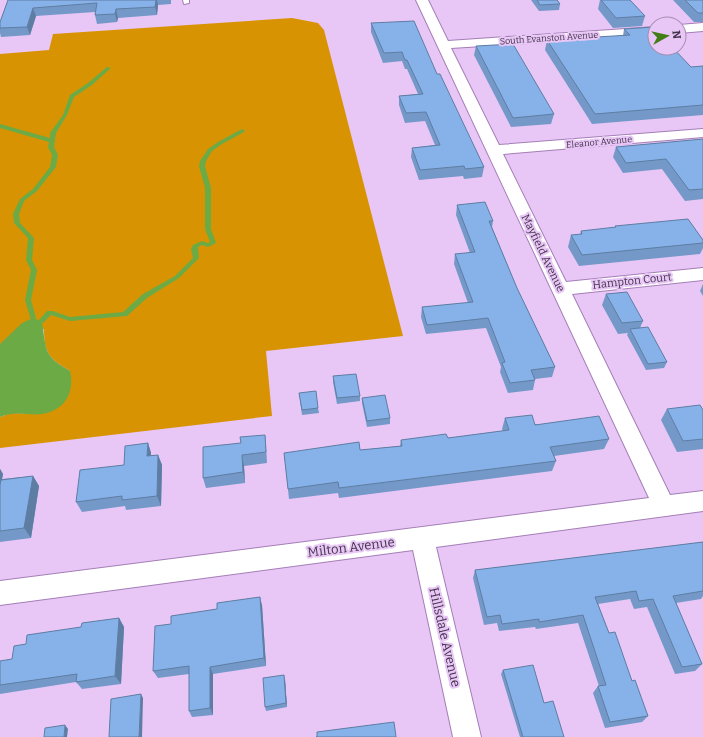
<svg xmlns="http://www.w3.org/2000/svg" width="703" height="737" viewBox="0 0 703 737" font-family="Bitter,serif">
<rect width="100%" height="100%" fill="#e8c7f7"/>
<path fill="#d89303" d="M 292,18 L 318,23 L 324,30 L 403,336 L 266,351 L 272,416 L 0,448 L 0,417 L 11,413 L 42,414 L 70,371 C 50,359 44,354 44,329 L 0,344 L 0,54 L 49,50 L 53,34 Z"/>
<path fill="#6caa45" d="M 33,318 L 41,321 C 44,328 43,334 45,342 C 47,358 57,363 70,371 C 75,392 65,410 43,414 C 27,416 17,410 0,417 L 0,344 L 22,323 Z"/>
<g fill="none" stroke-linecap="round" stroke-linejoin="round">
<g fill="#6caa45" fill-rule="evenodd">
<polygon points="107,67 111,68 92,85 74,97 67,115 56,133 54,147 58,155 56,167 37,191 24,201 19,214 20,223 34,238 32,260 37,270 31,300 36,318 33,320 31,320 25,300 31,270 26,260 28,238 14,223 13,214 20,199 33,189 50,167 52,155 48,147 49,142 0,128 0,124 50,138 50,133 63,115 70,95 88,83"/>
<polygon points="242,129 245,131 244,132 222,144 212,151 206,161 205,166 211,188 211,229 216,243 208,247 202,245 198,247 199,258 179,278 147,298 127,316 70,321 51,315 43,323 39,323 38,321 47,311 53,311 70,317 123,312 143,294 175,276 193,258 191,249 193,245 202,241 208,243 210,242 205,229 205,188 199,166 200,161 208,149 218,142"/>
</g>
<defs>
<polygon id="service" points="183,0 189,0 189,3 184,4"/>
<g id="minor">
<polygon points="416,0 428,0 448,41 655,27 655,35 451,48 499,145 703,129 703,137 503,154 566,282 703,268 703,280 572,294 670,495 703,491 703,511 436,547 481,737 453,737 413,550 0,605 0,581 649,498"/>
<polygon points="703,23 703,31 679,33 679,25"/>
</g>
</defs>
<use href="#service" stroke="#a47eb6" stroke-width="2"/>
<use href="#minor" stroke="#a47eb6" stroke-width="2"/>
<use href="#service" fill="#fff" fill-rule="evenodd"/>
<use href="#minor" fill="#fff" fill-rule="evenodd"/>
</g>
<g fill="#7499c8">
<polygon points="8,0 171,0 171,4 158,5 157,15 118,18 117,22 97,24 95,15 95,12 36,16 30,35 1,37 0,33 0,22"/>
<polygon points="531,0 557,0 560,4 559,10 539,11"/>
<polygon points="600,0 630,0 645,16 642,26 613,28 598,9"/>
<polygon points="673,0 703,0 703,22 694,22"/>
<polygon points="371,23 437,74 484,167 482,177 464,179 463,176 419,180 411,157 412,148 435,145 425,121 405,123 399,105 399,96 418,94 407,69 405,69 402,61 383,63 371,32"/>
<polygon points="624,29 691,67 703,66 703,115 592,124 545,50 547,40 623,36"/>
<polygon points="476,46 554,114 551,124 511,127 474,55"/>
<polygon points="703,139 703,199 685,201 662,169 623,173 613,157 616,147"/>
<polygon points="457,205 493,221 492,227 517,288 555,367 552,377 535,379 535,380 533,390 508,393 500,372 501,367 486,328 426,334 421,317 422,307 468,303 454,264 455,254 470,253 456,215"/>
<polygon points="615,226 703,240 703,248 700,254 579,266 568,247 571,235 580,235 581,231 615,228"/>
<polygon points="703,284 703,296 700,291"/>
<polygon points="606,294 643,321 640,328 667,362 664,368 646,370 627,335 628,333 618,334 602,305"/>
<polygon points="333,376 360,396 360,401 337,404 333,382"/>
<polygon points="299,393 318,408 319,413 302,415"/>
<polygon points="362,398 390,418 390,424 367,427 362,403"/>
<polygon points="667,409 703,410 703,449 677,452 661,420"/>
<polygon points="505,418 609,439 604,449 554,456 556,461 552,471 339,498 338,493 289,499 284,453 360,450 400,446 401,440 448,438 503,431 502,429"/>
<polygon points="265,435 266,445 267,463 244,466 245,483 206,488 203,478 241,443"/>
<polygon points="148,443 151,453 151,456 158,455 162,465 161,506 126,510 125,506 82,512 76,502 124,465"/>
<polygon points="0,469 3,474 2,479 33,476 39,486 31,538 0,542"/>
<polygon points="703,542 703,596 701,599 676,603 702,664 695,671 675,674 647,607 634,609 630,599 598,604 609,633 648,716 642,722 605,728 593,693 598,686 599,686 578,623 536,629 535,627 499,631 497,623 484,625 473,578 475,570"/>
<polygon points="262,605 266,666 213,674 213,715 192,717 189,711 189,674 158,678 153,671 171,624"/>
<polygon points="119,618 124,627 121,684 82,689 76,682 0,694 0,661 12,659 26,644 81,627"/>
<polygon points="503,670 544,703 564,737 520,737 501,674"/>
<polygon points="285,679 287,707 266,711 265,707"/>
</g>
<g fill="#5e7da3">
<polygon points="156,0 157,0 158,5 157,15 155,7"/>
<polygon points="33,8 36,16 30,35 27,27"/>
<polygon points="116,9 118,18 117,22 115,14"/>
<polygon points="148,443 151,453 151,467 147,456"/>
<polygon points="158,455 162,465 161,506 157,496"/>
<polygon points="242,455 244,466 245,483 243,472"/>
<polygon points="0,469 3,474 0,490"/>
<polygon points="33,476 39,486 31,538 24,528"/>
<polygon points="260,597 262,605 266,666 264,658"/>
<polygon points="119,618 124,627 121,684 115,676"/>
<polygon points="210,667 213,674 213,715 210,708"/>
<polygon points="284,675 285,679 287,707 286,703"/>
<polygon points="141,694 143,698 142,737 139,737"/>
<polygon points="65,725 68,729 67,737 64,737"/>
</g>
<g fill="#87b2e9" stroke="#5e7da3">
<polygon points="8,0 156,0 155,7 116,9 115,14 95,15 97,3 33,8 27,27 0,28 0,22"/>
<polygon points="537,0 557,0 560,4 540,5"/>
<polygon points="601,0 630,0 645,16 616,18"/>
<polygon points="685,0 703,0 703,13 698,13"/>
<polygon points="414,21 437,74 440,74 484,167 465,169 464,166 420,170 412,148 440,145 426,112 406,113 399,96 423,94 407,60 405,60 402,52 384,53 371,23"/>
<polygon points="654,27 655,28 655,48 673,48 691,67 703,66 703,105 595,114 547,40 630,35 624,29"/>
<polygon points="513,44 554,114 513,118 476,46"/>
<polygon points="703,139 703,189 689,190 666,159 626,163 616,147"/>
<polygon points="485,202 493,221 489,221 517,288 555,367 531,370 535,380 510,383 502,363 505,362 488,318 427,325 422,307 473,302 455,254 475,252 457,205"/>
<polygon points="688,219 703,240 703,243 582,255 571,235 582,234 581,231 616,227 615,226"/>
<polygon points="627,292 643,321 622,323 606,294"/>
<polygon points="648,327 667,362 648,364 630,329"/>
<polygon points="356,374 360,396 337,398 333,376"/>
<polygon points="316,391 318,408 302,410 299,393"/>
<polygon points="385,395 390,418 367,421 362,398"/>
<polygon points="700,405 703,410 703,439 683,441 667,409"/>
<polygon points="532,415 535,425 599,416 609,439 550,447 556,461 339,488 338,482 288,489 284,453 359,442 360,450 402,446 401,440 446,434 448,438 509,430 505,418"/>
<polygon points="265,435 266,452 242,455 243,472 203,478 203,447 241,443 240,437"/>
<polygon points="148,443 147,456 158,455 157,496 122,500 122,496 76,502 80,470 124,465 125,446"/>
<polygon points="33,476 24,528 0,531 0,485 1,480"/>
<polygon points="703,542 703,591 673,596 702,664 682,667 653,599 639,601 636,591 595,597 609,633 615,632 632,681 635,680 648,716 610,722 598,686 606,685 583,615 539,622 539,619 502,624 500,615 487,617 475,570"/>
<polygon points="260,597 264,658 210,667 210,708 189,711 189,666 153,671 155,626 171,624 171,616 217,609 217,603"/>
<polygon points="119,618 115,676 76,682 77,674 0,685 0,661 12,659 14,646 26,644 27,635 81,627 82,623"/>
<polygon points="533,665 544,703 553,701 564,737 523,737 503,670"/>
<polygon points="284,675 286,703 265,707 263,678"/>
<polygon points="141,694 139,737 109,737 111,699"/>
<polygon points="394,722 396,737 316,737 317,737 317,732"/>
<polygon points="65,725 64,737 44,737 45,728"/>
</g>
<g text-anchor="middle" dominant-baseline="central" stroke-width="4" stroke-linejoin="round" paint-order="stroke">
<g font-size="9" fill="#44334b" stroke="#e8c7f7">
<text transform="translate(549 38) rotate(-4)">South Evanston Avenue</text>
<text transform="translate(599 142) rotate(-5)">Eleanor Avenue</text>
</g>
<g font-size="11" fill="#44334b" stroke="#e8c7f7">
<text transform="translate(543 253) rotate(64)">Mayfield Avenue</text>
<text transform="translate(632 281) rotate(-6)">Hampton Court</text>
</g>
<g font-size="13" fill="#44334b" stroke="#e8c7f7">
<text transform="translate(351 547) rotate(-7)">Milton Avenue</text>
<text transform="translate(445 637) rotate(77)">Hillsdale Avenue</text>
</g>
</g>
<g transform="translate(667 36) rotate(82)"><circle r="19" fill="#e8c7f7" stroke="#a68cb2"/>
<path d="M0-3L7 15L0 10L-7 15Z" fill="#437d16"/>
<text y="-6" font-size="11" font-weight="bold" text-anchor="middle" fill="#44334b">N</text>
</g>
</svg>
